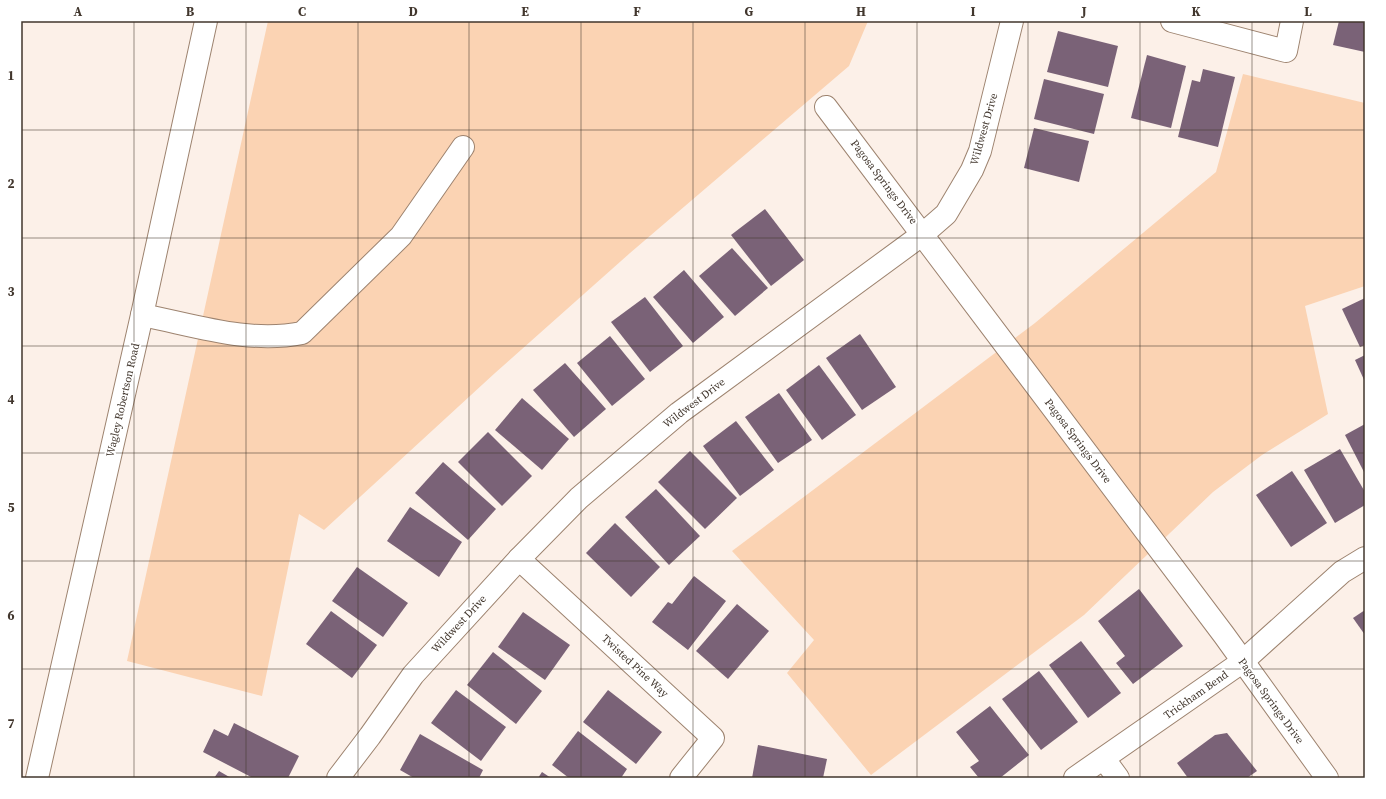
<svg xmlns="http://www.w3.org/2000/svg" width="1386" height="799" viewBox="0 0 1386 799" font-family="'Source Serif 4',serif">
<rect width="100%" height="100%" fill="#fcf0e8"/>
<g fill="#fbd3b3">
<polygon points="268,21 868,21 849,66 630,253 495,373 324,530 299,514 262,696 127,661"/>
<polygon points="1243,74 1365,103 1365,286 1305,306 1328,414 1262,455 1213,492 1084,615 871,775 787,673 814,640 732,551 1035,323 1216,172"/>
</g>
<g fill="#7a6277">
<polygon points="1339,21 1365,21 1365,52 1333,45"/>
<polygon points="1058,31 1118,46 1108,87 1047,72"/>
<polygon points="1147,55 1186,66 1171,128 1131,118"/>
<polygon points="1203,69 1235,77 1218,147 1178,137 1192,80 1200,82"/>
<polygon points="1044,79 1104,94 1094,134 1034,119"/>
<polygon points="1034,128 1089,141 1079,182 1024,168"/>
<polygon points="765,209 804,260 771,286 731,235"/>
<polygon points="732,248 768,288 735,316 699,276"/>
<polygon points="684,270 724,317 693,343 653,297"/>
<polygon points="645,297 683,346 650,372 611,322"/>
<polygon points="1365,298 1365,345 1360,347 1342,309"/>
<polygon points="860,334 896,387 862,410 826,358"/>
<polygon points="610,336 645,379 612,406 577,363"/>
<polygon points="1365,355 1365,382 1355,360"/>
<polygon points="565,363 606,409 574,437 533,390"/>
<polygon points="819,365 856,415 822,440 786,390"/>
<polygon points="779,393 812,440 778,463 745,417"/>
<polygon points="522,398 569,439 542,470 495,430"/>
<polygon points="736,421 774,470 740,496 703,446"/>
<polygon points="1365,424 1365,474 1345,435"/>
<polygon points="488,432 532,476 502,506 458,462"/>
<polygon points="1340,449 1365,492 1365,505 1335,523 1304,470"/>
<polygon points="690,451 737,498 705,529 658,482"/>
<polygon points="443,462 496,509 468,540 415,493"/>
<polygon points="1292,471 1327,523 1291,547 1256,495"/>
<polygon points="656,489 700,536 669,565 625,517"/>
<polygon points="410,507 462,542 439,577 387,541"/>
<polygon points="615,523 660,567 631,597 586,553"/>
<polygon points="357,567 408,603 383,637 332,601"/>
<polygon points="694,576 726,601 688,650 652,622 668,602 672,604"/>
<polygon points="1139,589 1183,646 1133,684 1116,663 1125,656 1098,621"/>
<polygon points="737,604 769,631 728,679 696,651"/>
<polygon points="1365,610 1365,635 1353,618"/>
<polygon points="331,611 377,645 352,678 306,644"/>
<polygon points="523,612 570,645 545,680 498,647"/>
<polygon points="1081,641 1121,693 1088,718 1049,665"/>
<polygon points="493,652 542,691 516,724 467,685"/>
<polygon points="1039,671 1078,722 1041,750 1002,699"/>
<polygon points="456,690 506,727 481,761 431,723"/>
<polygon points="608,690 662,732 636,764 583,722"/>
<polygon points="990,706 1029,755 1000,778 979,778 970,767 979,761 956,732"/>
<polygon points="234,723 299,756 288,778 253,778 203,752 214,729 228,736"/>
<polygon points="578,731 627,769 621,778 569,778 552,765"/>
<polygon points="1227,733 1257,771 1247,778 1188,778 1177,763 1215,735"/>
<polygon points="420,734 483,770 479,778 414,778 400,770"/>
<polygon points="758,745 827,759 823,778 752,778"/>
<polygon points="219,771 231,778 214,778"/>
<polygon points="542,772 551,778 538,778"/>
</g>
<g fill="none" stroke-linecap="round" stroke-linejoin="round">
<defs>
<g id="minor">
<polyline points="1172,21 1286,51 1292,21"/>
<polyline points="826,107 1224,635 1327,778"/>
<path d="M 142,315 C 194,325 249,344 302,333 L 401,236 L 463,147"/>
<polyline points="519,559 713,738 681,778"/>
<polyline points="1104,759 1118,778"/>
<polyline points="37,778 142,315 206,21"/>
<polyline points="338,778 370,736 413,675 519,559 579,498 679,413 923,234 946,214 972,170 980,151 1012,21"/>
<polyline points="1075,778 1242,662 1342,572 1365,558"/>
</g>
</defs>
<use href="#minor" stroke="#9d836f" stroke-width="24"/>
<use href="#minor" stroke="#fff" stroke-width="22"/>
</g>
<path fill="none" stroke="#41362d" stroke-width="1" stroke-opacity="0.55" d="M 134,21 L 134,778M 246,21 L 246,778M 358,21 L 358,778M 469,21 L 469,778M 581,21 L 581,778M 693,21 L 693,778M 805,21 L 805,778M 917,21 L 917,778M 1028,21 L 1028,778M 1140,21 L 1140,778M 1252,21 L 1252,778M 21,130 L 1365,130M 21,238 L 1365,238M 21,346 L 1365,346M 21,453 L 1365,453M 21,561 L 1365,561M 21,669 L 1365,669"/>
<g text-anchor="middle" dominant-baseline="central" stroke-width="4" stroke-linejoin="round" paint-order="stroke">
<g font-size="11" fill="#41362d" stroke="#fff">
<text transform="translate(984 129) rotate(-74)">Wildwest Drive</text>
<text transform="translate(884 182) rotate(53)">Pagosa Springs Drive</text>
<text transform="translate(123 400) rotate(-77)">Wagley Robertson Road</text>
<text transform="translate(694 403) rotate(-37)">Wildwest Drive</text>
<text transform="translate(1078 441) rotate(53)">Pagosa Springs Drive</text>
<text transform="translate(459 624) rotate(-47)">Wildwest Drive</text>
<text transform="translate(635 666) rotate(43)">Twisted Pine Way</text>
<text transform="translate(1196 695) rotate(-35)">Trickham Bend</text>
<text transform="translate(1271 701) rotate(54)">Pagosa Springs Drive</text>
</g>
</g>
<rect width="1386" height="799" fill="none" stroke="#ffffff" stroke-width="44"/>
<rect x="22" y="22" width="1342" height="755" fill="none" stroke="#41362d" stroke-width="1.5"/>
<g font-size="13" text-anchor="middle" font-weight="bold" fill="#41362d">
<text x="78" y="16">A</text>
<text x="190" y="16">B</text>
<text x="302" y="16">C</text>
<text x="413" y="16">D</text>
<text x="525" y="16">E</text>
<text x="637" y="16">F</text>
<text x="749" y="16">G</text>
<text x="861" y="16">H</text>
<text x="973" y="16">I</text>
<text x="1084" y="16">J</text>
<text x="1196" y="16">K</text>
<text x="1308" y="16">L</text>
<text x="11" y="80">1</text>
<text x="11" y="188">2</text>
<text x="11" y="296">3</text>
<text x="11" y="404">4</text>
<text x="11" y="512">5</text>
<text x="11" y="620">6</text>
<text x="11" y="728">7</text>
</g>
</svg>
